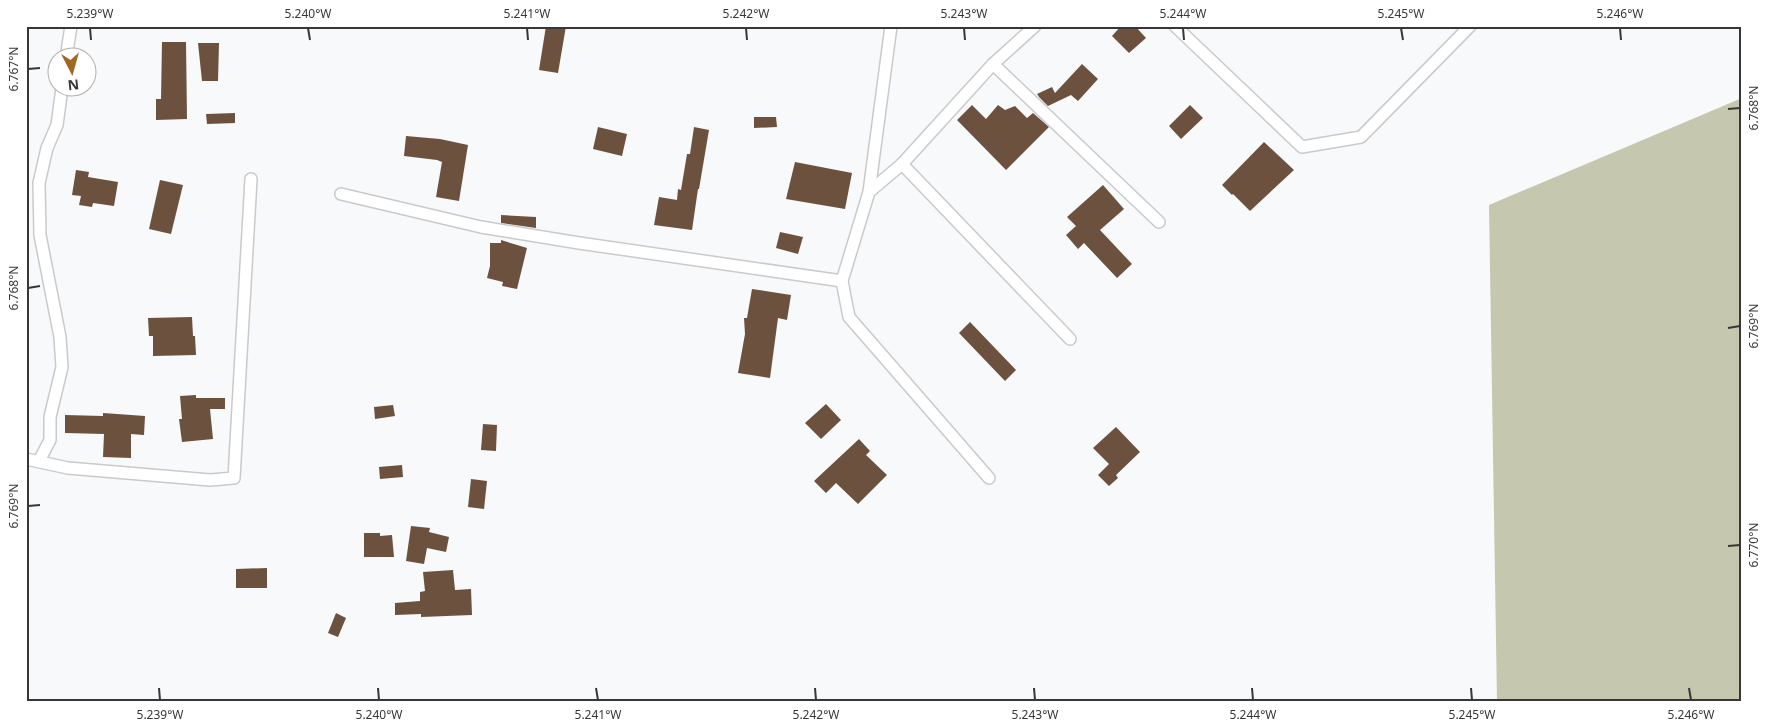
<svg xmlns="http://www.w3.org/2000/svg" width="1768" height="728" viewBox="0 0 1768 728" font-family="'Noto Sans',sans-serif">
<rect width="100%" height="100%" fill="#f8f9fb"/>
<polygon fill="#c5c8ae" points="1742,98 1742,702 1497,702 1489,205"/>
<g fill="#6c513f">
<polygon points="546,26 566,26 558,73 539,70"/>
<polygon points="1121,26 1135,26 1146,38 1129,53 1112,36"/>
<polygon points="162,42 186,42 187,119 156,120 156,99 161,99"/>
<polygon points="198,43 219,43 218,81 202,81"/>
<polygon points="1082,64 1098,79 1078,101 1071,95 1048,106 1039,97 1037,94 1052,87 1055,93"/>
<polygon points="972,105 986,119 998,105 1005,110 1015,106 1027,118 1033,113 1049,127 1006,170 957,120"/>
<polygon points="1190,105 1203,118 1181,139 1169,126"/>
<polygon points="235,113 235,123 207,124 206,114"/>
<polygon points="754,117 776,117 777,127 754,128"/>
<polygon points="598,127 627,134 622,156 593,149"/>
<polygon points="694,127 709,130 699,189 698,189 692,230 654,225 659,197 677,200 678,189 681,190 687,154 690,154"/>
<polygon points="406,136 440,139 468,145 459,201 436,197 442,162 437,160 404,156"/>
<polygon points="1264,142 1294,170 1250,211 1233,194 1232,195 1222,185"/>
<polygon points="795,162 852,173 845,209 786,199"/>
<polygon points="76,170 89,172 88,177 118,182 114,206 93,203 92,207 79,205 81,196 72,195"/>
<polygon points="160,180 183,185 171,234 149,229"/>
<polygon points="1103,185 1124,209 1100,230 1132,264 1117,278 1084,243 1078,249 1066,235 1076,226 1067,217"/>
<polygon points="501,215 536,217 536,228 501,223"/>
<polygon points="780,232 803,237 798,254 776,248"/>
<polygon points="501,240 527,248 517,289 502,286 503,282 487,278 490,266 490,243 501,243"/>
<polygon points="752,289 791,295 787,320 778,318 770,378 738,373 745,334 744,318 747,318"/>
<polygon points="192,317 193,336 195,336 196,355 153,356 153,336 149,336 148,318"/>
<polygon points="970,322 1016,370 1005,381 959,333"/>
<polygon points="196,395 196,398 225,398 225,409 210,409 213,439 182,442 179,419 182,419 180,396"/>
<polygon points="826,404 841,420 821,439 805,423"/>
<polygon points="393,405 395,416 375,419 374,407"/>
<polygon points="103,413 145,416 144,435 131,434 131,458 103,457 104,434 65,433 65,415 103,416"/>
<polygon points="483,424 497,425 496,451 481,450"/>
<polygon points="1116,427 1140,452 1116,475 1118,478 1109,486 1098,475 1109,464 1093,448"/>
<polygon points="859,439 870,451 866,455 887,475 858,504 836,483 826,493 814,481"/>
<polygon points="402,465 403,477 380,479 379,467"/>
<polygon points="471,479 487,481 484,509 468,507"/>
<polygon points="411,526 430,528 429,532 449,537 446,552 427,548 424,564 406,561"/>
<polygon points="364,533 380,533 380,536 392,535 394,557 364,557"/>
<polygon points="267,568 267,588 236,588 236,569"/>
<polygon points="453,570 455,590 471,589 472,615 421,617 421,614 395,615 395,603 420,601 420,592 425,591 423,572"/>
<polygon points="336,613 346,618 338,637 328,633"/>
</g>
<g fill="none" stroke-linecap="round" stroke-linejoin="round">
<defs>
<g id="street">
<polyline points="1175,26 1302,147 1361,137 1470,26"/>
<polyline points="66,58 71,26"/>
<polyline points="993,64 1159,222"/>
<polyline points="902,164 1070,339"/>
<polyline points="869,192 891,26"/>
<polyline points="341,194 481,227 579,243 842,281 869,192 902,164 993,64 1035,26"/>
<polyline points="842,281 849,317 989,478"/>
<polyline points="26,459 68,468 210,480 234,478 251,179"/>
<polyline points="39,461 50,440 50,417 62,367 60,337 40,235 39,183 47,148 57,125 62,88"/>
</g>
</defs>
<use href="#street" stroke="#c8cacc" stroke-width="14"/>
<use href="#street" stroke="#fff" stroke-width="11"/>
</g>
<path fill="none" stroke="#373738" stroke-width="2" d="M 90,28 L 91,40M 308,28 L 310,40M 527,28 L 528,40M 746,28 L 747,40M 964,28 L 965,40M 1183,28 L 1184,40M 1401,28 L 1403,40M 1620,28 L 1621,40M 28,69 L 40,68M 1728,109 L 1740,108M 28,288 L 40,286M 1728,328 L 1740,326M 28,506 L 40,505M 1728,546 L 1740,545M 159,688 L 160,700M 378,688 L 379,700M 596,688 L 598,700M 815,688 L 816,700M 1034,688 L 1035,700M 1252,688 L 1253,700M 1471,688 L 1472,700M 1689,688 L 1691,700"/>
<rect width="1768" height="728" fill="none" stroke="#ffffff" stroke-width="55"/>
<g transform="translate(72 72) rotate(174)"><circle r="24" fill="#ffffff" stroke="#afafaf"/>
<path d="M0-4L9 19L0 12L-9 19Z" fill="#9f6723"/>
<text y="-8" font-size="14" font-weight="bold" text-anchor="middle" fill="#373738">N</text>
</g>
<rect x="28" y="28" width="1712" height="672" fill="none" stroke="#373738" stroke-width="2"/>
<g font-size="12" text-anchor="middle" fill="#373738">
<text x="90" y="18">5.239°W</text>
<text x="308" y="18">5.240°W</text>
<text x="527" y="18">5.241°W</text>
<text x="746" y="18">5.242°W</text>
<text x="964" y="18">5.243°W</text>
<text x="1183" y="18">5.244°W</text>
<text x="1401" y="18">5.245°W</text>
<text x="1620" y="18">5.246°W</text>
<text transform="translate(14 69) rotate(-90)" y="4">6.767°N</text>
<text transform="translate(1754 108) rotate(-90)" y="4">6.768°N</text>
<text transform="translate(14 288) rotate(-90)" y="4">6.768°N</text>
<text transform="translate(1754 326) rotate(-90)" y="4">6.769°N</text>
<text transform="translate(14 506) rotate(-90)" y="4">6.769°N</text>
<text transform="translate(1754 545) rotate(-90)" y="4">6.770°N</text>
<text x="160" y="719">5.239°W</text>
<text x="379" y="719">5.240°W</text>
<text x="598" y="719">5.241°W</text>
<text x="816" y="719">5.242°W</text>
<text x="1035" y="719">5.243°W</text>
<text x="1253" y="719">5.244°W</text>
<text x="1472" y="719">5.245°W</text>
<text x="1691" y="719">5.246°W</text>
</g>
</svg>
